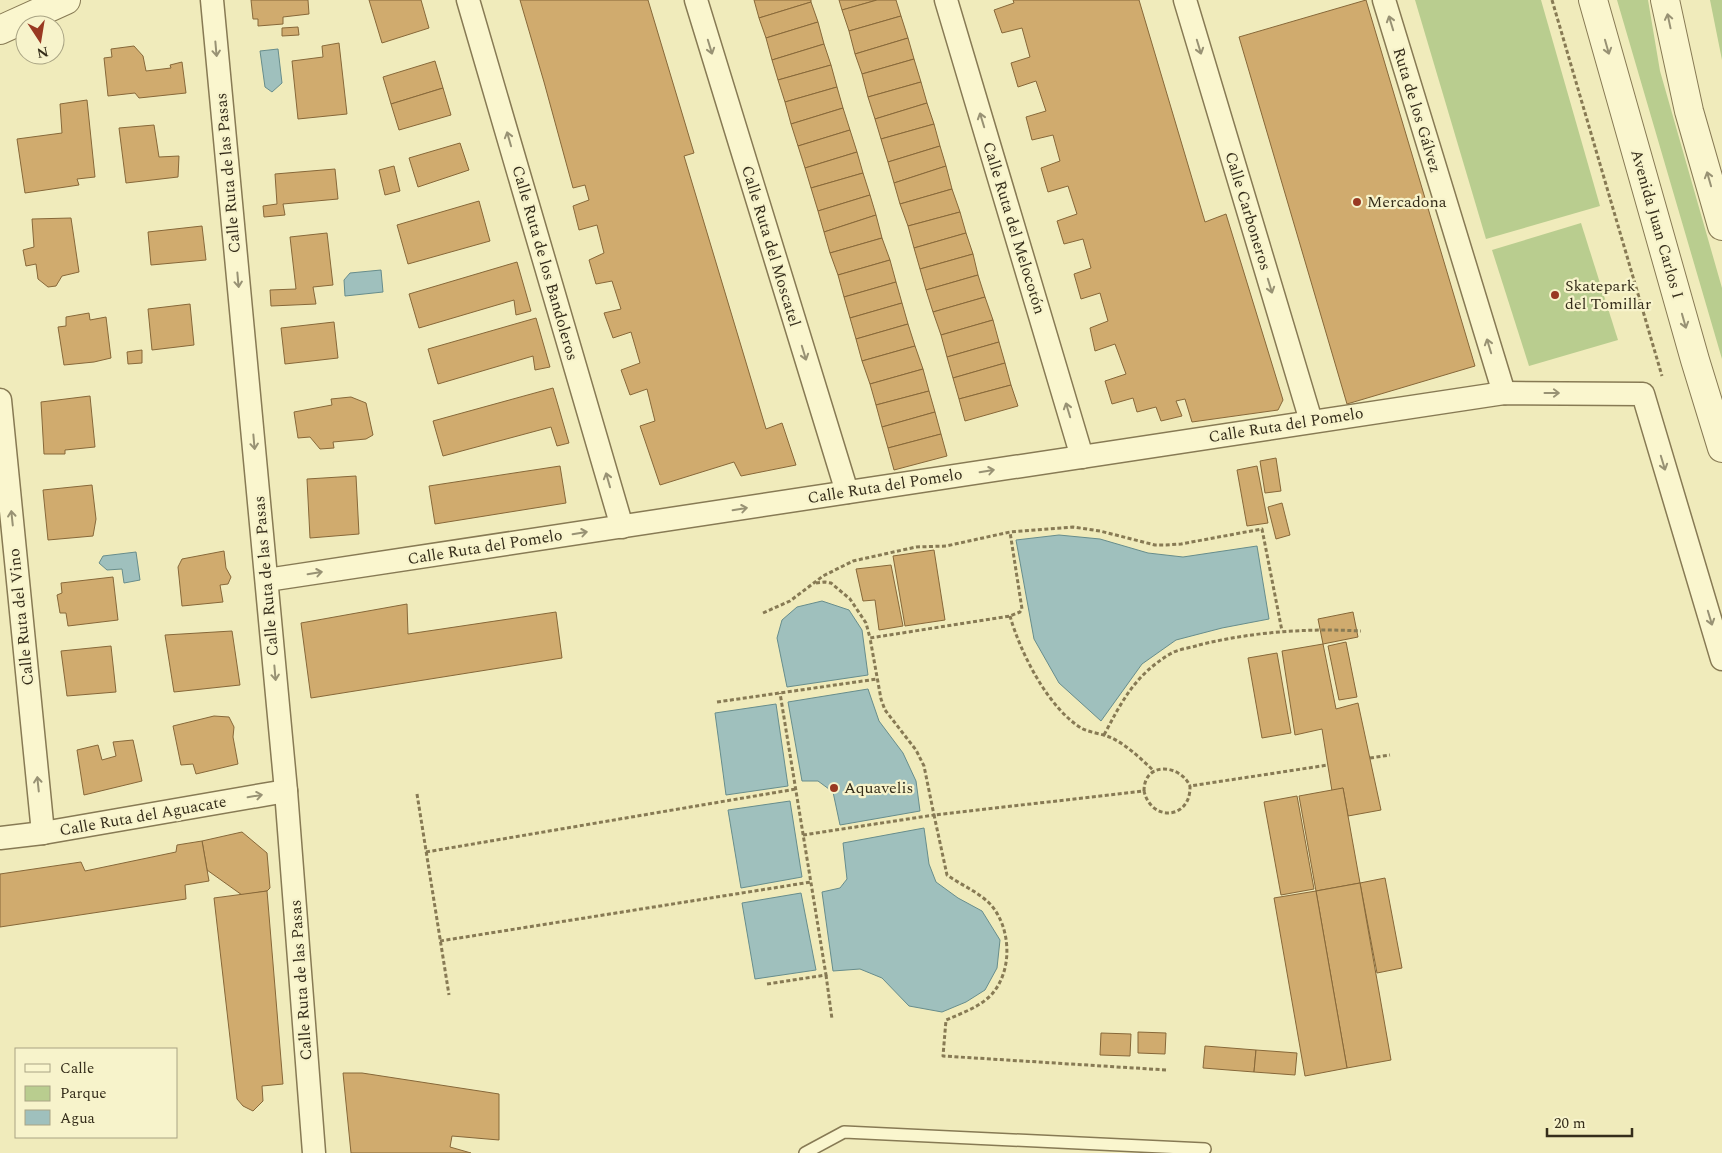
<svg xmlns="http://www.w3.org/2000/svg" width="1722" height="1153" viewBox="0 0 1722 1153" font-family="Spectral,serif">
<rect width="100%" height="100%" fill="#f0ebbb"/>
<g fill="#b9cd8f">
<polygon points="1415,0 1541,0 1600,206 1486,239"/>
<polygon points="1617,0 1648,0 1660,71 1722,288 1722,359"/>
<polygon points="1710,0 1722,0 1722,60"/>
<polygon points="1581,223 1618,340 1529,366 1492,250"/>
</g>
<g fill="#9fc0bd" stroke="#678d8c">
<polygon points="278,49 282,83 272,92 265,87 260,51"/>
<polygon points="381,270 383,292 345,296 344,280 350,273"/>
<polygon points="1059,535 1100,539 1148,553 1183,557 1257,546 1269,619 1222,628 1176,640 1142,664 1101,721 1059,683 1034,639 1016,540"/>
<polygon points="136,552 140,580 124,583 122,569 107,570 99,563 103,556"/>
<polygon points="822,601 849,610 862,630 868,675 787,687 777,638 782,620 797,607"/>
<polygon points="868,689 879,721 903,753 916,781 920,811 840,825 833,792 818,781 802,781 788,702"/>
<polygon points="776,704 788,786 726,795 715,713"/>
<polygon points="790,801 802,877 741,888 728,810"/>
<polygon points="924,828 929,864 936,882 958,898 982,911 1000,940 997,968 985,990 966,1002 942,1012 909,1006 882,978 860,969 833,971 822,892 840,888 847,879 843,843"/>
<polygon points="801,893 816,970 755,979 742,903"/>
</g>
<g fill="#d0ab6e" stroke="#876839">
<polygon points="251,0 308,0 309,14 283,17 283,24 258,26 258,19 253,19"/>
<polygon points="369,0 421,0 429,28 382,43"/>
<polygon points="520,0 648,0 694,153 684,156 766,429 782,423 796,465 741,476 734,462 660,485 640,426 655,421 647,389 630,395 621,370 640,363 631,332 613,338 604,313 621,309 612,281 596,284 589,260 604,253 597,225 579,230 573,206 589,200 585,185 573,188 544,82"/>
<polygon points="754,0 811,0 811,2 759,18"/>
<polygon points="839,0 877,0 842,10"/>
<polygon points="877,0 896,0 901,16 849,31 842,10"/>
<polygon points="1013,0 1139,0 1205,222 1226,214 1283,400 1278,410 1192,422 1185,399 1176,401 1182,416 1161,421 1156,407 1137,412 1133,398 1112,404 1105,381 1126,374 1115,344 1095,351 1090,328 1108,321 1100,293 1081,299 1074,274 1091,268 1083,239 1064,244 1057,221 1077,214 1068,186 1048,192 1041,168 1060,161 1053,135 1032,140 1026,117 1046,111 1036,81 1018,87 1011,63 1030,57 1022,28 1002,33 994,10 1014,3"/>
<polygon points="1366,0 1475,366 1347,404 1239,37"/>
<polygon points="811,2 818,22 766,38 759,18"/>
<polygon points="901,16 908,38 855,54 849,31"/>
<polygon points="818,22 824,44 772,60 766,38"/>
<polygon points="298,27 299,35 282,36 282,28"/>
<polygon points="908,38 914,59 862,74 855,54"/>
<polygon points="339,43 347,114 298,119 292,61 323,57 322,46"/>
<polygon points="824,44 831,65 778,80 772,60"/>
<polygon points="134,46 143,56 146,71 171,68 170,65 182,62 186,93 139,98 135,93 108,96 104,58 112,57 111,49"/>
<polygon points="914,59 921,82 868,97 862,74"/>
<polygon points="435,61 443,88 391,104 383,77"/>
<polygon points="831,65 837,87 785,102 778,80"/>
<polygon points="921,82 927,103 875,119 868,97"/>
<polygon points="837,87 843,108 791,124 785,102"/>
<polygon points="443,88 451,115 399,130 391,104"/>
<polygon points="87,100 95,177 77,179 79,185 25,193 17,139 62,133 60,104"/>
<polygon points="927,103 934,124 881,139 875,119"/>
<polygon points="843,108 850,130 798,146 791,124"/>
<polygon points="934,124 940,146 888,162 881,139"/>
<polygon points="154,125 159,157 179,156 178,177 126,183 119,128"/>
<polygon points="850,130 857,152 805,168 798,146"/>
<polygon points="460,143 469,170 418,187 409,158"/>
<polygon points="940,146 946,166 894,183 888,162"/>
<polygon points="857,152 863,173 811,188 805,168"/>
<polygon points="394,166 400,191 385,195 379,170"/>
<polygon points="946,166 952,189 900,204 894,183"/>
<polygon points="335,169 338,199 283,204 285,215 264,217 263,206 277,204 275,174"/>
<polygon points="863,173 870,195 818,211 811,188"/>
<polygon points="952,189 960,212 908,226 900,204"/>
<polygon points="870,195 876,215 824,232 818,211"/>
<polygon points="479,201 490,241 408,264 397,225"/>
<polygon points="960,212 966,233 914,248 908,226"/>
<polygon points="876,215 882,238 830,253 824,232"/>
<polygon points="71,218 79,272 62,276 56,286 48,287 38,279 36,264 26,266 23,250 34,247 32,219"/>
<polygon points="202,226 206,260 151,265 148,232"/>
<polygon points="327,233 333,285 313,287 316,304 271,306 270,290 296,289 290,237"/>
<polygon points="966,233 973,254 920,269 914,248"/>
<polygon points="882,238 890,260 838,275 830,253"/>
<polygon points="973,254 978,275 926,290 920,269"/>
<polygon points="890,260 896,282 844,297 838,275"/>
<polygon points="517,262 531,311 516,315 514,300 419,328 409,294"/>
<polygon points="978,275 985,297 933,312 926,290"/>
<polygon points="896,282 902,303 850,318 844,297"/>
<polygon points="985,297 993,320 941,335 933,312"/>
<polygon points="902,303 908,324 856,339 850,318"/>
<polygon points="190,304 194,345 152,350 148,309"/>
<polygon points="89,313 90,320 106,317 111,358 94,362 64,365 58,327 66,326 66,317"/>
<polygon points="536,318 550,367 535,370 533,356 438,384 428,349"/>
<polygon points="993,320 999,342 947,357 941,335"/>
<polygon points="334,322 338,358 285,364 281,328"/>
<polygon points="908,324 915,346 862,361 856,339"/>
<polygon points="999,342 1005,363 953,378 947,357"/>
<polygon points="915,346 923,369 870,384 862,361"/>
<polygon points="142,350 142,363 128,364 127,352"/>
<polygon points="1005,363 1011,385 959,399 953,378"/>
<polygon points="923,369 929,391 876,405 870,384"/>
<polygon points="1011,385 1018,406 965,421 959,399"/>
<polygon points="553,388 569,443 557,446 551,427 443,456 433,421"/>
<polygon points="929,391 935,412 882,427 876,405"/>
<polygon points="90,396 95,447 65,450 65,454 44,454 41,402"/>
<polygon points="351,397 366,403 373,435 366,439 333,442 334,448 320,449 310,437 298,438 294,412 332,405 331,399"/>
<polygon points="935,412 941,434 888,448 882,427"/>
<polygon points="941,434 947,456 894,470 888,448"/>
<polygon points="1276,458 1281,491 1265,493 1260,461"/>
<polygon points="560,466 566,503 435,524 429,486"/>
<polygon points="1257,466 1268,523 1247,526 1237,470"/>
<polygon points="356,476 359,534 310,538 307,479"/>
<polygon points="92,485 96,519 93,536 48,540 43,490"/>
<polygon points="1282,503 1290,535 1276,539 1268,507"/>
<polygon points="934,550 945,620 905,626 893,556"/>
<polygon points="224,551 226,568 231,577 228,584 220,585 223,602 182,606 178,567 182,559"/>
<polygon points="891,565 903,626 879,630 875,600 863,601 856,569"/>
<polygon points="113,577 118,620 68,626 66,613 60,613 57,595 62,593 61,583"/>
<polygon points="407,604 408,634 556,612 562,658 311,698 301,623"/>
<polygon points="1353,612 1358,637 1323,644 1318,619"/>
<polygon points="232,631 240,685 174,692 165,635"/>
<polygon points="1346,642 1357,697 1339,700 1328,646"/>
<polygon points="1323,644 1336,709 1358,703 1381,810 1348,816 1343,788 1332,791 1322,729 1295,735 1282,651"/>
<polygon points="111,646 116,692 67,696 61,651"/>
<polygon points="1277,653 1291,733 1262,738 1248,658"/>
<polygon points="214,716 229,717 234,727 233,737 238,764 196,774 193,764 181,765 173,726"/>
<polygon points="133,740 142,781 84,795 77,750 98,745 102,760 116,756 113,742"/>
<polygon points="1343,788 1360,883 1316,891 1299,796"/>
<polygon points="1297,796 1314,889 1281,895 1264,802"/>
<polygon points="242,832 267,853 270,888 267,891 242,895 207,870 202,841"/>
<polygon points="202,841 209,881 185,885 186,899 0,927 0,874 81,862 85,871 176,852 177,845"/>
<polygon points="1385,878 1402,968 1377,973 1360,883"/>
<polygon points="1360,883 1391,1060 1347,1068 1316,891"/>
<polygon points="267,891 283,1084 262,1086 263,1101 253,1111 243,1106 237,1099 214,898"/>
<polygon points="1316,891 1347,1068 1305,1076 1274,898"/>
<polygon points="1138,1032 1166,1033 1165,1054 1138,1053"/>
<polygon points="1101,1033 1131,1034 1130,1056 1100,1055"/>
<polygon points="1205,1046 1256,1050 1254,1072 1203,1068"/>
<polygon points="1256,1050 1297,1053 1295,1075 1254,1072"/>
<polygon points="343,1073 362,1073 499,1094 499,1140 452,1136 450,1147 471,1153 351,1153"/>
</g>
<g fill="none" stroke-linecap="round" stroke-linejoin="round">
<defs>
<polyline id="service" points="805,1153 844,1132 1205,1149"/>
<g id="minor">
<polyline points="212,0 286,791 314,1153"/>
<polyline points="468,0 622,527"/>
<polyline points="696,0 847,492"/>
<polyline points="946,0 1082,457"/>
<polyline points="1185,0 1311,421"/>
<polyline points="1384,0 1504,393"/>
<polyline points="0,400 43,833"/>
<polyline points="267,580 1504,393 1643,394 1722,659"/>
<polyline points="0,838 43,833 286,791"/>
</g>
<g id="tertiary">
<polyline points="1593,0 1695,360 1722,448"/>
<polyline points="1665,0 1689,111 1722,226"/>
<polyline points="0,30 66,0"/>
</g>
</defs>
<use href="#service" stroke="#877a54" stroke-width="14"/>
<use href="#minor" stroke="#877a54" stroke-width="25"/>
<use href="#tertiary" stroke="#877a54" stroke-width="30"/>
<g stroke="#877a54" stroke-width="3" stroke-dasharray="4 2.5" stroke-linecap="butt">
<polyline points="1552,0 1662,376"/>
<polyline points="816,583 825,582 831,583 850,599 866,623 870,638"/>
<polyline points="763,613 790,601 823,576 853,561 916,547 946,546 1010,532 1073,527 1100,531 1155,545 1166,545 1181,544 1262,529 1282,631"/>
<path d="M 1010,616 C 1020,652 1049,710 1083,729 C 1092,733 1103,734 1112,738 C 1128,746 1141,759 1154,771"/>
<polyline points="717,702 877,679"/>
<path d="M 1104,735 C 1122,701 1135,675 1170,654 C 1178,649 1190,648 1199,645 C 1251,632 1307,628 1361,631"/>
<polyline points="1370,758 1390,755"/>
<path d="M 1144,791 C 1144,761 1180,764 1190,786"/>
<polyline points="417,794 449,995"/>
<polyline points="803,835 934,815 924,766 916,750 885,710 881,699 870,638 1010,616 1020,612 1022,609 1010,532"/>
<polyline points="426,852 796,789"/>
<polyline points="440,941 811,882"/>
<polyline points="826,975 832,1019"/>
<polyline points="767,984 826,975 780,693"/>
<path d="M 1166,1070 L 943,1056 L 946,1020 C 962,1013 980,1007 992,994 C 1013,970 1011,928 991,905 C 979,892 961,885 947,875 L 934,815 L 1144,791 C 1151,822 1191,820 1190,786 L 1328,765"/>
</g>
<use href="#service" stroke="#faf6ce" stroke-width="11"/>
<use href="#minor" stroke="#faf6ce" stroke-width="22"/>
<use href="#tertiary" stroke="#faf6ce" stroke-width="28"/>
</g>
<defs><path id="oneway-shaft" d="M-6 0H5M1.5-3L5.5 0L1.5 3" fill="none" stroke-width="1.6" stroke-linecap="round" stroke-linejoin="round" transform="scale(1.25)"/></defs>
<g stroke="#989274">
<use href="#oneway-shaft" transform="translate(1669 21) rotate(-102)"/>
<use href="#oneway-shaft" transform="translate(1391 23) rotate(-107)"/>
<use href="#oneway-shaft" transform="translate(710 47) rotate(73)"/>
<use href="#oneway-shaft" transform="translate(1199 47) rotate(73)"/>
<use href="#oneway-shaft" transform="translate(1607 47) rotate(74)"/>
<use href="#oneway-shaft" transform="translate(216 49) rotate(85)"/>
<use href="#oneway-shaft" transform="translate(982 120) rotate(-107)"/>
<use href="#oneway-shaft" transform="translate(509 139) rotate(-106)"/>
<use href="#oneway-shaft" transform="translate(1709 179) rotate(-106)"/>
<use href="#oneway-shaft" transform="translate(238 280) rotate(85)"/>
<use href="#oneway-shaft" transform="translate(1270 286) rotate(73)"/>
<use href="#oneway-shaft" transform="translate(1684 321) rotate(74)"/>
<use href="#oneway-shaft" transform="translate(1489 346) rotate(-107)"/>
<use href="#oneway-shaft" transform="translate(804 353) rotate(73)"/>
<use href="#oneway-shaft" transform="translate(1552 393)"/>
<use href="#oneway-shaft" transform="translate(1068 410) rotate(-107)"/>
<use href="#oneway-shaft" transform="translate(254 442) rotate(85)"/>
<use href="#oneway-shaft" transform="translate(1663 463) rotate(73)"/>
<use href="#oneway-shaft" transform="translate(987 471) rotate(-9)"/>
<use href="#oneway-shaft" transform="translate(608 480) rotate(-106)"/>
<use href="#oneway-shaft" transform="translate(740 509) rotate(-9)"/>
<use href="#oneway-shaft" transform="translate(12 518) rotate(-96)"/>
<use href="#oneway-shaft" transform="translate(580 533) rotate(-9)"/>
<use href="#oneway-shaft" transform="translate(315 573) rotate(-9)"/>
<use href="#oneway-shaft" transform="translate(1710 618) rotate(73)"/>
<use href="#oneway-shaft" transform="translate(275 673) rotate(85)"/>
<use href="#oneway-shaft" transform="translate(38 784) rotate(-96)"/>
<use href="#oneway-shaft" transform="translate(255 796) rotate(-10)"/>
</g>
<g fill="#993922" stroke="#f7f3cb" stroke-width="2">
<circle cx="1357" cy="202" r="5"/>
<circle cx="1555" cy="295" r="5"/>
<circle cx="834" cy="788" r="5"/>
</g>
<g text-anchor="middle" dominant-baseline="central" stroke-width="4.5" stroke-linejoin="round" paint-order="stroke">
<g font-size="16" fill="#352d1a" stroke="#f7f3cb">
<text transform="translate(1417 110) rotate(73)">Ruta de los Gálvez</text>
<text transform="translate(228 173) rotate(-95)">Calle Ruta de las Pasas</text>
<text transform="translate(1248 211) rotate(73)">Calle Carboneros</text>
<text transform="translate(1657 224) rotate(74)">Avenida Juan Carlos I</text>
<text transform="translate(1014 228) rotate(73)">Calle Ruta del Melocotón</text>
<text transform="translate(771 246) rotate(73)">Calle Ruta del Moscatel</text>
<text transform="translate(545 263) rotate(74)">Calle Ruta de los Bandoleros</text>
<text transform="translate(1286 425) rotate(-9)">Calle Ruta del Pomelo</text>
<text transform="translate(885 486) rotate(-9)">Calle Ruta del Pomelo</text>
<text transform="translate(485 547) rotate(-9)">Calle Ruta del Pomelo</text>
<text transform="translate(266 576) rotate(-95)">Calle Ruta de las Pasas</text>
<text transform="translate(21 617) rotate(-96)">Calle Ruta del Vino</text>
<text transform="translate(143 816) rotate(-10)">Calle Ruta del Aguacate</text>
<text transform="translate(301 980) rotate(-94)">Calle Ruta de las Pasas</text>
</g>
<g font-size="16" fill="#352d1a" stroke="#f7f3cb" text-anchor="start">
<text x="1367" y="202">Mercadona</text>
<text x="1565" y="286">Skatepark<tspan x="1565" dy="18">del Tomillar</tspan></text>
<text x="844" y="788">Aquavelis</text>
</g>
</g>
<rect x="15" y="1048" width="162" height="90" fill="#f7f3cb" stroke="#a9a484"/>
<rect x="25" y="1064" width="25" height="8" fill="#faf6ce" stroke="#a9a484"/>
<text x="60" y="1073" font-size="15" fill="#352d1a">Calle</text>
<rect x="25" y="1086" width="25" height="15" fill="#b9cd8f" stroke="#a9a484"/>
<text x="60" y="1098" font-size="15" fill="#352d1a">Parque</text>
<rect x="25" y="1110" width="25" height="15" fill="#9fc0bd" stroke="#a9a484"/>
<text x="60" y="1123" font-size="15" fill="#352d1a">Agua</text>
<g transform="translate(40 40) rotate(168)"><circle r="24" fill="#f7f3cb" stroke="#a9a484"/>
<path d="M0-4L9 19L0 12L-9 19Z" fill="#993922"/>
<text y="-8" font-size="14" font-weight="bold" text-anchor="middle" fill="#352d1a">N</text>
</g>
<path d="M1547 1128v8h85v-8" fill="none" stroke="#352d1a" stroke-width="2.5"/>
<text x="1554" y="1128" font-size="15" fill="#352d1a" stroke="#f7f3cb" stroke-width="4" paint-order="stroke">20 m</text>
</svg>
